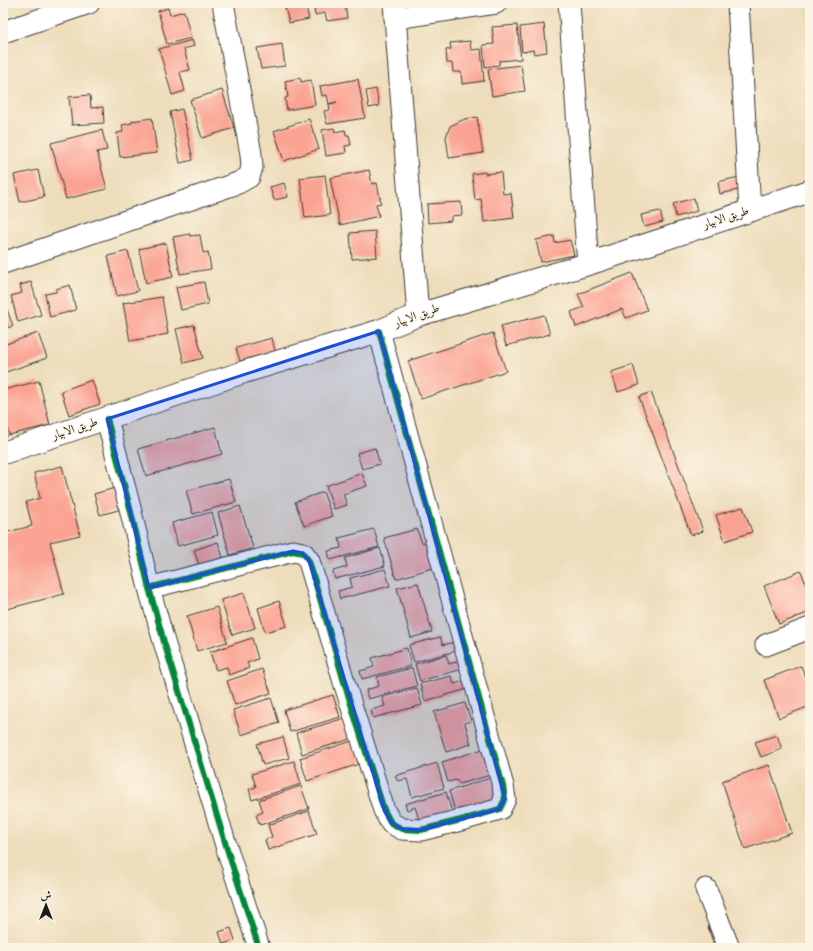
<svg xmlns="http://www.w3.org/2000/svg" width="813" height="951" viewBox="0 0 813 951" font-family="'Sorts Mill Goudy',Amiri,serif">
<rect width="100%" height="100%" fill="#fcf5e5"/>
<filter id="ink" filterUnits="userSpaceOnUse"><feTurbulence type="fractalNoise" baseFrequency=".025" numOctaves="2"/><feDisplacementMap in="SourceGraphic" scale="8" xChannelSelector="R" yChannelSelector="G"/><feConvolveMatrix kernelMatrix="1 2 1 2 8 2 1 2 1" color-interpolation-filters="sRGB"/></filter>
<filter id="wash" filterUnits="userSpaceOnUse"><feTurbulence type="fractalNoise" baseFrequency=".012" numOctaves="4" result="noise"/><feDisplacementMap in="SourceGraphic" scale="16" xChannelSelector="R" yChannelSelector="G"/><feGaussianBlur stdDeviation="0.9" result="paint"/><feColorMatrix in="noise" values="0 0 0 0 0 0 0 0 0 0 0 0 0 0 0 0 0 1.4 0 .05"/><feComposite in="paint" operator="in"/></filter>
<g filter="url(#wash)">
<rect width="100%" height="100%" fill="#edb"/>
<g id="blocks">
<g fill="#fba392">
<polygon points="284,3 305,3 309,19 289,23"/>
<polygon points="313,3 345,3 347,18 327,21 325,13 315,15"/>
<polygon points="168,8 170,15 184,11 191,38 167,44 158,11"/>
<polygon points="544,24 547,52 534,54 533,50 522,52 520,27"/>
<polygon points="517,25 521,59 499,61 499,65 485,67 483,45 494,44 492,27"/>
<polygon points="192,40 194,46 184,49 190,70 180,72 185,91 172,95 159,49"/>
<polygon points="470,41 471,50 481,49 484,81 462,84 461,72 453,72 452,63 447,63 446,50 451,49 450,43"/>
<polygon points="282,44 285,66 261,69 257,48"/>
<polygon points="521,65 525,91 492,96 488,69"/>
<polygon points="300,78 301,82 311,80 315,105 287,110 285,98 288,97 285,81"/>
<polygon points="358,79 365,118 327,124 324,111 330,110 329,104 337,102 329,104 327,95 322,96 320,86"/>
<polygon points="376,89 379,106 369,108 366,91"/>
<polygon points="222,90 234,128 202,138 190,100"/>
<polygon points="90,95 91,108 103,107 104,123 72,125 69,97"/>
<polygon points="182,109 193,160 180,163 170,112"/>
<polygon points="477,117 483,153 449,158 446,137 450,126 465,119"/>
<polygon points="152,118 157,153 120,157 117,133 123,132 122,125 132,123 132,121"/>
<polygon points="309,119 319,149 284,161 274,131"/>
<polygon points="334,128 335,132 345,130 346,135 349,135 351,145 345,146 346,153 326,156 322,130"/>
<polygon points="102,130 107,150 97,152 107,189 66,199 51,143"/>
<polygon points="38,170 44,197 20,202 14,175"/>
<polygon points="369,170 372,184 377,183 381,203 376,204 379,216 340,225 330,178"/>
<polygon points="485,172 485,174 501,172 503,194 511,193 514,218 484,222 481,199 475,200 472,174"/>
<polygon points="325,175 330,215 305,218 300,178"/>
<polygon points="739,177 742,189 720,194 718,182"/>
<polygon points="284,183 288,197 274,200 270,187"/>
<polygon points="694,198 697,211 676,217 673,204"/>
<polygon points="461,202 462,215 451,216 451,221 428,223 427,204"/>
<polygon points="660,211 663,222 644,227 641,215"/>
<polygon points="375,231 377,257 352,259 350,233"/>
<polygon points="190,234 190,236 200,235 203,253 208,252 211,269 180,274 173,237"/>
<polygon points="554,236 555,243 570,240 574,255 541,262 536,240"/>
<polygon points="166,243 173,277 146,283 139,249"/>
<polygon points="128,251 138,291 117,296 108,256"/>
<polygon points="632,273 647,310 626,318 622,309 576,327 571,312 584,307 578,294"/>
<polygon points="31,282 41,315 18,322 11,296 22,293 20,285"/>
<polygon points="204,282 208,304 181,310 176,287"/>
<polygon points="70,285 76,310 50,317 45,294 56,292 56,289"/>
<polygon points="162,297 168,334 130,341 123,303"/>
<polygon points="3,299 13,326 3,329"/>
<polygon points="544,315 550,334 506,346 501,326"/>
<polygon points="194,325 203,358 184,363 176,329"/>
<polygon points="38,333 47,358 3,373 3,345"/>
<polygon points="493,333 506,371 421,399 408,361"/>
<polygon points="272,338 275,351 240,361 236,348"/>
<polygon points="633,365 639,385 618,392 611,372"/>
<polygon points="92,380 100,404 69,415 61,391"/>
<polygon points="39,381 50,425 9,435 3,411 3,390"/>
<polygon points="651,392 703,531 691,535 639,397"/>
<polygon points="3,422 7,436 3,436"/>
<polygon points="215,427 222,454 146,476 138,449"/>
<polygon points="375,448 380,464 362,469 357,453"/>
<polygon points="62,466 80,535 50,542 64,594 3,610 3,533 32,526 26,502 40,498 34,473"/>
<polygon points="362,473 367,486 343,494 347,505 334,509 326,486"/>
<polygon points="229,479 236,502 193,514 186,491"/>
<polygon points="115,488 122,509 100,515 94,494"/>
<polygon points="323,492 332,516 304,526 295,502"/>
<polygon points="240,506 253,548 230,555 218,513"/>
<polygon points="743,507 752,532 725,541 716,515"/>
<polygon points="212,512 218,535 178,546 172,523"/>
<polygon points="374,529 379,547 330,560 328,551 341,548 339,538"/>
<polygon points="417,529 422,543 428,541 436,567 396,579 384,538"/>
<polygon points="218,542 225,564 201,571 194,550"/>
<polygon points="380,548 385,566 335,579 333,571 347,567 345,558"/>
<polygon points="385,569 390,586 340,599 338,591 352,587 350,578"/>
<polygon points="801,571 810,595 810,612 779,624 764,586"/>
<polygon points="418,583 432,632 411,638 397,588"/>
<polygon points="244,593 255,628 232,635 221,600"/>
<polygon points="279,601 287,626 265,632 258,608"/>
<polygon points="217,607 227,642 197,651 187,616"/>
<polygon points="440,637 443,645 458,641 460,650 414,662 409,645"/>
<polygon points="252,638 258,659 247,663 249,668 229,675 227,667 216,670 210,652"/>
<polygon points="407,648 411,666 362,679 360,671 374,667 372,658"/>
<polygon points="446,655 449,664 464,660 466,668 420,681 415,664"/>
<polygon points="801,666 810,688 810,706 779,718 764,680"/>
<polygon points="412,668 417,686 368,699 366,690 379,686 377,677"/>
<polygon points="262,669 271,693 235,705 227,681"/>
<polygon points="451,676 454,684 469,680 471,688 425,701 420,684"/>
<polygon points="417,688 422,705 373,718 371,710 385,706 382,697"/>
<polygon points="333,695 340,717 290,732 284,710"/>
<polygon points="271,698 279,723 241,735 233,710"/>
<polygon points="465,703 471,721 465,723 471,744 446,752 434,712"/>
<polygon points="348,717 354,738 302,754 296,733"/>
<polygon points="777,735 782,749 761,757 755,742"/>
<polygon points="283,737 289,758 263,765 257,744"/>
<polygon points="355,740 362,763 307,781 300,758"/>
<polygon points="486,748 494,774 460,784 456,780 448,782 442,762"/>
<polygon points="294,761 301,784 252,800 249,789 256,787 252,774"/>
<polygon points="437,763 444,788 412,797 407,779 398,781 395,776"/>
<polygon points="769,765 792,833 745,849 722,781"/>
<polygon points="493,777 501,802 466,813 462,808 455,811 449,791"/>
<polygon points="301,786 309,809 260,825 256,815 263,812 259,800"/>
<polygon points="446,792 453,816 421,826 415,807 407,810 405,804"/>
<polygon points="309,811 317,834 268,850 265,840 272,837 268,825"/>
<polygon points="717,924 725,948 715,948 708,927"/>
<polygon points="231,928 235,940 223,944 219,932"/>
</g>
</g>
</g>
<g filter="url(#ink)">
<use href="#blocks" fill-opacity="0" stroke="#3c3934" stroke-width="1"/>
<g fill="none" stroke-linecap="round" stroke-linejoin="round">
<defs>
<g id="minor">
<polyline points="394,3 418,315"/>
<polyline points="569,3 588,264"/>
<polyline points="738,3 750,210"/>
<polyline points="395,18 496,3"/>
<polyline points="3,32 89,3"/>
<polyline points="3,263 238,183 249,177 252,167 251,154 223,3"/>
<polyline points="107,419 130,508 149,588 164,642 228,852 259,948"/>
<polyline points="149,588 293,551 303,553 309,561 344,682 384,810 391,823 402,829 421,830 469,818 500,809 505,799 503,786 379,331"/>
<polyline points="766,645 810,628"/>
<polyline points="706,889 729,948"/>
</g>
<polyline id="major" points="3,453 244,372 379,331 418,315 588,264 810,191"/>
</defs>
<use href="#minor" stroke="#3c3934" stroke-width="23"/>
<use href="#major" stroke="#3c3934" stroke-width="24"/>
<use href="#minor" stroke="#fff" stroke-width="21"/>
<use href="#major" stroke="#fff" stroke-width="22"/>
<defs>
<g id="cycleway">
<polyline points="107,419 130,508 149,588 164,642 228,852 259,948"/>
<polyline points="149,588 293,551 303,553 309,561 344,682 384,810 391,823 402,829 421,830 469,818 500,809 505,799 503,786 379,331"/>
</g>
</defs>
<use href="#cycleway" stroke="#fcf5e5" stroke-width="8"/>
<use href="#cycleway" stroke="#00873e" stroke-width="6"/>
</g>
</g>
<path fill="#1d4ed8" fill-opacity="0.2" stroke="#1d4ed8" stroke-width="3" stroke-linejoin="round" d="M 379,331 L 505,799 L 500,809 L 421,830 L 402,829 L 391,823 L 384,810 L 309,561 L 303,553 L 293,551 L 149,588 L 107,419 Z"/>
<g text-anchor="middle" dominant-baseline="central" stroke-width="3" stroke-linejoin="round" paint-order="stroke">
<g font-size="12" fill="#1c1c1c" stroke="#fcf5e5">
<text transform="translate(726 218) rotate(-18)">طريق الابيار</text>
<text transform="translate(417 316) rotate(-20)">طريق الابيار</text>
<text transform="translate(75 429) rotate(-18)">طريق الابيار</text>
</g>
</g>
<rect width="813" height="951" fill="none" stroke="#fcf5e5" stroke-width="16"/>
<g transform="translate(46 905)" stroke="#fcf5e5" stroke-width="3" paint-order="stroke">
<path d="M0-3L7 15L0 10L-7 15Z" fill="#1c1c1c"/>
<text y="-6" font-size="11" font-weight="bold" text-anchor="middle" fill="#1c1c1c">ش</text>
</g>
</svg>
